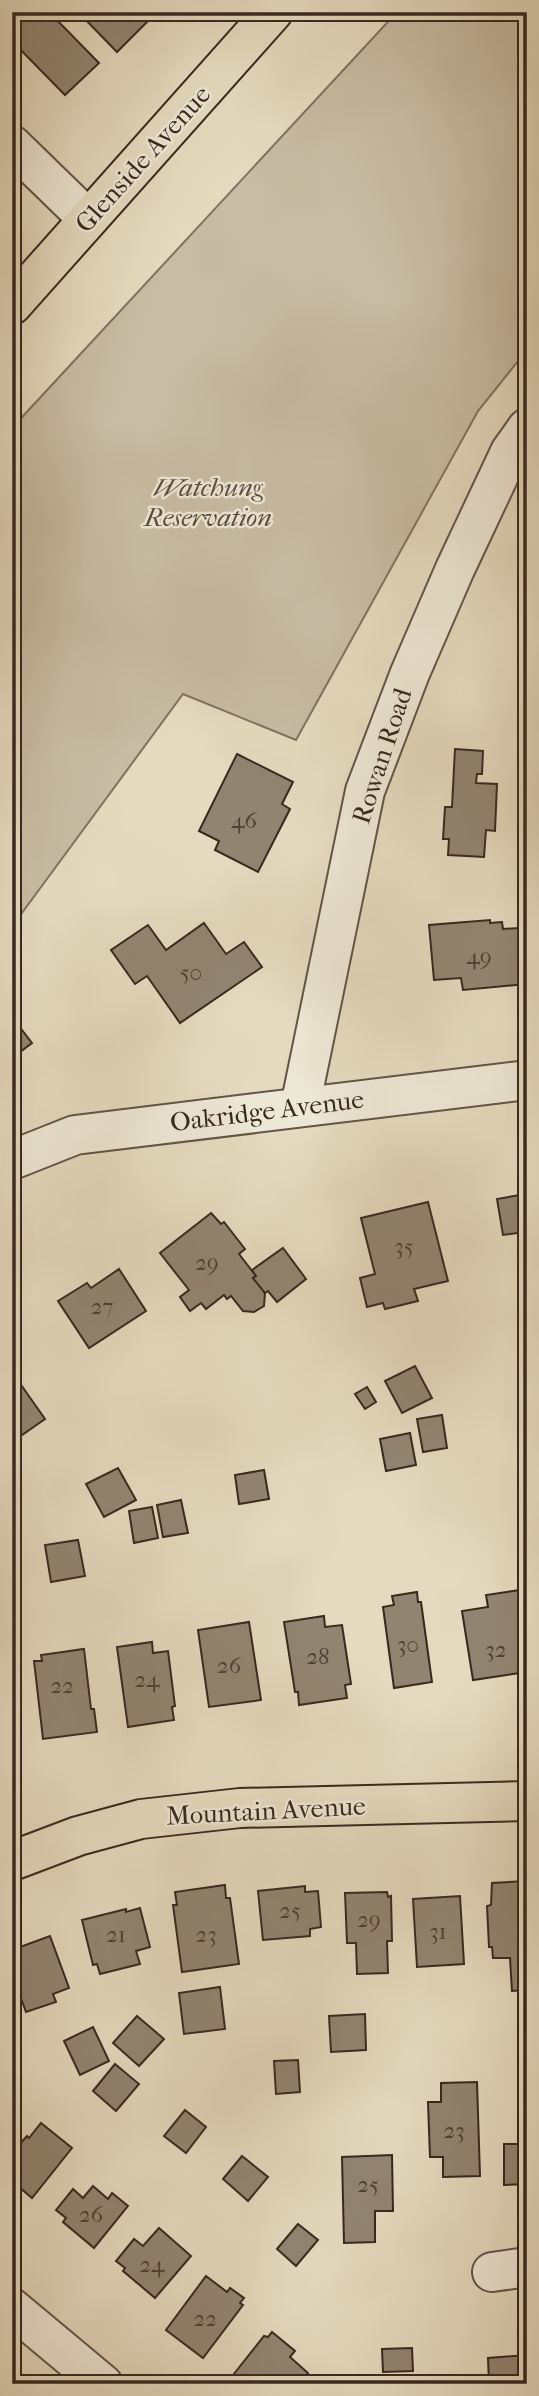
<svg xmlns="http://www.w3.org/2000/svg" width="539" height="2396" viewBox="0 0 539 2396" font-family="'IM FELL French Canon',serif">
<rect width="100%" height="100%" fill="#e4dabf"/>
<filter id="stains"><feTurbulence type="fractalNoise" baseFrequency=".00286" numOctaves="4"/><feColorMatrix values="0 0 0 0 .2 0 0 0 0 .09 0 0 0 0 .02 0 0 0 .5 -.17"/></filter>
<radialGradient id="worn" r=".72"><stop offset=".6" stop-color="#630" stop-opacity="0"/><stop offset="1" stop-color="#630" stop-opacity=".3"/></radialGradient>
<polygon fill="#c7bca4" stroke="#7f7262" stroke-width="2" points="397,12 527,12 527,350 478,411 296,740 183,694 19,917 12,913 12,428"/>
<g fill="#918572" stroke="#37291f" stroke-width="2">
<polygon points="12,12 49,12 99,63 65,95 12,41 12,38 21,29 12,20"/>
<polygon points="78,12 147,12 152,17 117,52"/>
<polygon points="455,749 483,751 482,774 477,774 476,783 497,784 495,831 486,830 484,857 448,855 449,839 443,839 445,807 452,807"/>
<polygon points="237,754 293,782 282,804 290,809 258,872 215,850 219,841 199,831"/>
<polygon points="490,920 490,923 502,922 503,929 518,928 519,934 527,934 527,984 463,990 461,978 434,980 429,925"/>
<polygon points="204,923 226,954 244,942 262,967 180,1023 147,976 135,984 111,950 148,925 166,950"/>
<polygon points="12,1017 32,1043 12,1058"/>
<polygon points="527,1183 527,1244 525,1232 503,1235 497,1199 520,1195 519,1185"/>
<polygon points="428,1202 448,1281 414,1289 418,1301 385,1309 383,1303 367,1307 360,1278 375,1274 361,1218"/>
<polygon points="211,1213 221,1224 224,1222 245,1249 239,1254 256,1276 253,1278 265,1293 264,1306 254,1312 243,1311 231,1296 227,1299 224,1295 206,1309 201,1303 190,1311 180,1297 189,1290 160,1253"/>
<polygon points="283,1248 306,1279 277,1302 268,1291 265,1293 253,1278 256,1276 252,1270"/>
<polygon points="119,1269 146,1311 89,1348 58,1301 87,1283 91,1288"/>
<polygon points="415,1366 432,1398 402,1413 385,1381"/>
<polygon points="12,1372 45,1419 12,1442"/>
<polygon points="367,1387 376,1402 365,1409 355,1394"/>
<polygon points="442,1415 447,1448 423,1452 417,1419"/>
<polygon points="410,1433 416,1465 386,1471 380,1439"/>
<polygon points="118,1468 136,1500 104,1517 86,1484"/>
<polygon points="264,1470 269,1499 239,1504 235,1475"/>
<polygon points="181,1500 188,1533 163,1537 157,1505"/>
<polygon points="152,1507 158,1538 134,1543 129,1511"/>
<polygon points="78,1540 85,1576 51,1582 45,1545"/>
<polygon points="520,1590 527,1633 522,1633 527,1672 473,1680 462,1611 488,1607 486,1595"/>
<polygon points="417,1592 418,1602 421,1602 432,1682 394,1688 383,1607 394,1605 392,1596"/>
<polygon points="324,1616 325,1627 342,1625 351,1684 345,1685 347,1698 299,1705 298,1692 295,1692 284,1622"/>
<polygon points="249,1622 261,1700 209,1707 198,1630"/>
<polygon points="152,1642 153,1653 168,1651 175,1706 172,1707 174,1720 128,1727 117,1647"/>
<polygon points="84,1649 91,1709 94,1709 97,1732 43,1739 34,1661 42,1661 41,1655"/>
<polygon points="527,1881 527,1990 512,1991 510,1958 493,1958 492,1947 489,1947 487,1906 491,1905 492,1883"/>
<polygon points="225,1885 226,1898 230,1898 239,1964 182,1972 173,1905 177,1905 175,1892"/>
<polygon points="305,1886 305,1892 318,1891 321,1927 310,1929 310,1936 263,1940 258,1891"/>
<polygon points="387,1892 388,1897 391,1896 392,1941 387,1941 388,1973 357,1974 356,1943 347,1943 345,1893"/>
<polygon points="460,1896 464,1964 417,1967 413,1899"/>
<polygon points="140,1908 150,1947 136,1951 140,1964 100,1974 97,1964 93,1965 82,1920 126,1909 126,1912"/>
<polygon points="50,1936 69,1988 53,1994 56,2002 26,2012 12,1974 12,1950"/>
<polygon points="220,1987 225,2029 184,2034 179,1993"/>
<polygon points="365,2014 366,2050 331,2052 329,2016"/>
<polygon points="137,2016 164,2039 139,2066 113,2043"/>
<polygon points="93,2027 109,2061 80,2075 64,2041"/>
<polygon points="298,2060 300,2092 276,2094 274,2061"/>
<polygon points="115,2064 139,2084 116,2111 93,2091"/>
<polygon points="477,2082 480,2176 443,2177 443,2157 430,2157 428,2102 441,2102 441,2083"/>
<polygon points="185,2110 206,2127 186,2153 164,2136"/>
<polygon points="519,2122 527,2122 527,2184 504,2185 504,2144 520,2144"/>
<polygon points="41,2123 72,2148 32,2198 12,2181 12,2139 20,2144 27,2136 29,2138"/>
<polygon points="392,2155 393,2211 375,2211 375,2242 344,2243 342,2157"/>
<polygon points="242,2156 268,2177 248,2201 223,2179"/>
<polygon points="93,2186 108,2199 112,2193 128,2206 94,2248 63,2222 66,2218 56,2210 73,2189 83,2198"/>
<polygon points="298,2224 318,2240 296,2266 277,2249"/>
<polygon points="159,2228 191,2256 155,2298 123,2271 125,2268 116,2261 134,2239 143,2246"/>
<polygon points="206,2276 227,2292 230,2288 244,2298 240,2303 243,2305 203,2358 166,2330"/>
<polygon points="272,2332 295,2351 290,2357 308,2373 299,2384 244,2384 233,2375 264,2336 268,2337"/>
<polygon points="412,2348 413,2371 383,2372 382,2349"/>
<polygon points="527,2355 527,2384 489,2384 488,2358"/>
</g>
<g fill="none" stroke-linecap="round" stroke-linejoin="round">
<defs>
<g id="minor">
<polyline points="12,145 88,219"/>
<polyline points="300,1107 365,791 410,673 455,569 510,452 527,428"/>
<polyline points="12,1160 75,1135 527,1080"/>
<polyline points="492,2272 527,2267"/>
<polyline points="12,2308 103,2384"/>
</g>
<g id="major">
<polyline points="12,305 273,12"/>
<polyline points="12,1861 78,1836 141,1819 240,1808 527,1801"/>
</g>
</defs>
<use href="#minor" stroke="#625547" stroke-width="42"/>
<use href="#major" stroke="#37291f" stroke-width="42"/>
<use href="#minor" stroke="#ede7d5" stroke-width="38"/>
<use href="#major" stroke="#e4dabf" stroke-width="38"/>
</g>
<g text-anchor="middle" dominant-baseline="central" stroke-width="5" stroke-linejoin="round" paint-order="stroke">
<g font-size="23" fill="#4e4034">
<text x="244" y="820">46</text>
<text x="479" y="956">49</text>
<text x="191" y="972">50</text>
<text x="404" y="1246">35</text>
<text x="207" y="1262">29</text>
<text x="102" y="1306">27</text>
<text x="408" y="1644">30</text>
<text x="496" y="1649">32</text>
<text x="318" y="1656">28</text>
<text x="229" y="1665">26</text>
<text x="147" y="1679">24</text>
<text x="62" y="1685">22</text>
<text x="290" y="1910">25</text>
<text x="369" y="1919">29</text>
<text x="438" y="1931">31</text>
<text x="116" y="1934">21</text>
<text x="206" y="1934">23</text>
<text x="454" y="2130">23</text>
<text x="368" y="2184">25</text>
<text x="91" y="2214">26</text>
<text x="152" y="2264">24</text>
<text x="205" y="2318">22</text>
</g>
<g font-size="26" fill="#37291f" stroke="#ede7d5">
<text transform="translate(143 159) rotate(-48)">Glenside Avenue</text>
<text transform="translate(382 756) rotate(-72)">Rowan Road</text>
<text transform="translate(267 1111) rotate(-7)">Oakridge Avenue</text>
<text transform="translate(266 1811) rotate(-3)">Mountain Avenue</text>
</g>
<g font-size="26" font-style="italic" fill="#5b4e40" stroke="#ede7d5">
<text x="208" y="487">Watchung<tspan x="208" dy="30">Reservation</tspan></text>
</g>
</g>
<rect width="539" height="2396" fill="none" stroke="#e4dabf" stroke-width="42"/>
<rect x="14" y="14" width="511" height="2368" fill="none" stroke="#37291f" stroke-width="3.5"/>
<rect x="21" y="21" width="497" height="2354" fill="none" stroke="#37291f" stroke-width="2"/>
<rect width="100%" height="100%" filter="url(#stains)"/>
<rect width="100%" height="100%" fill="url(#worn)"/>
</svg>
